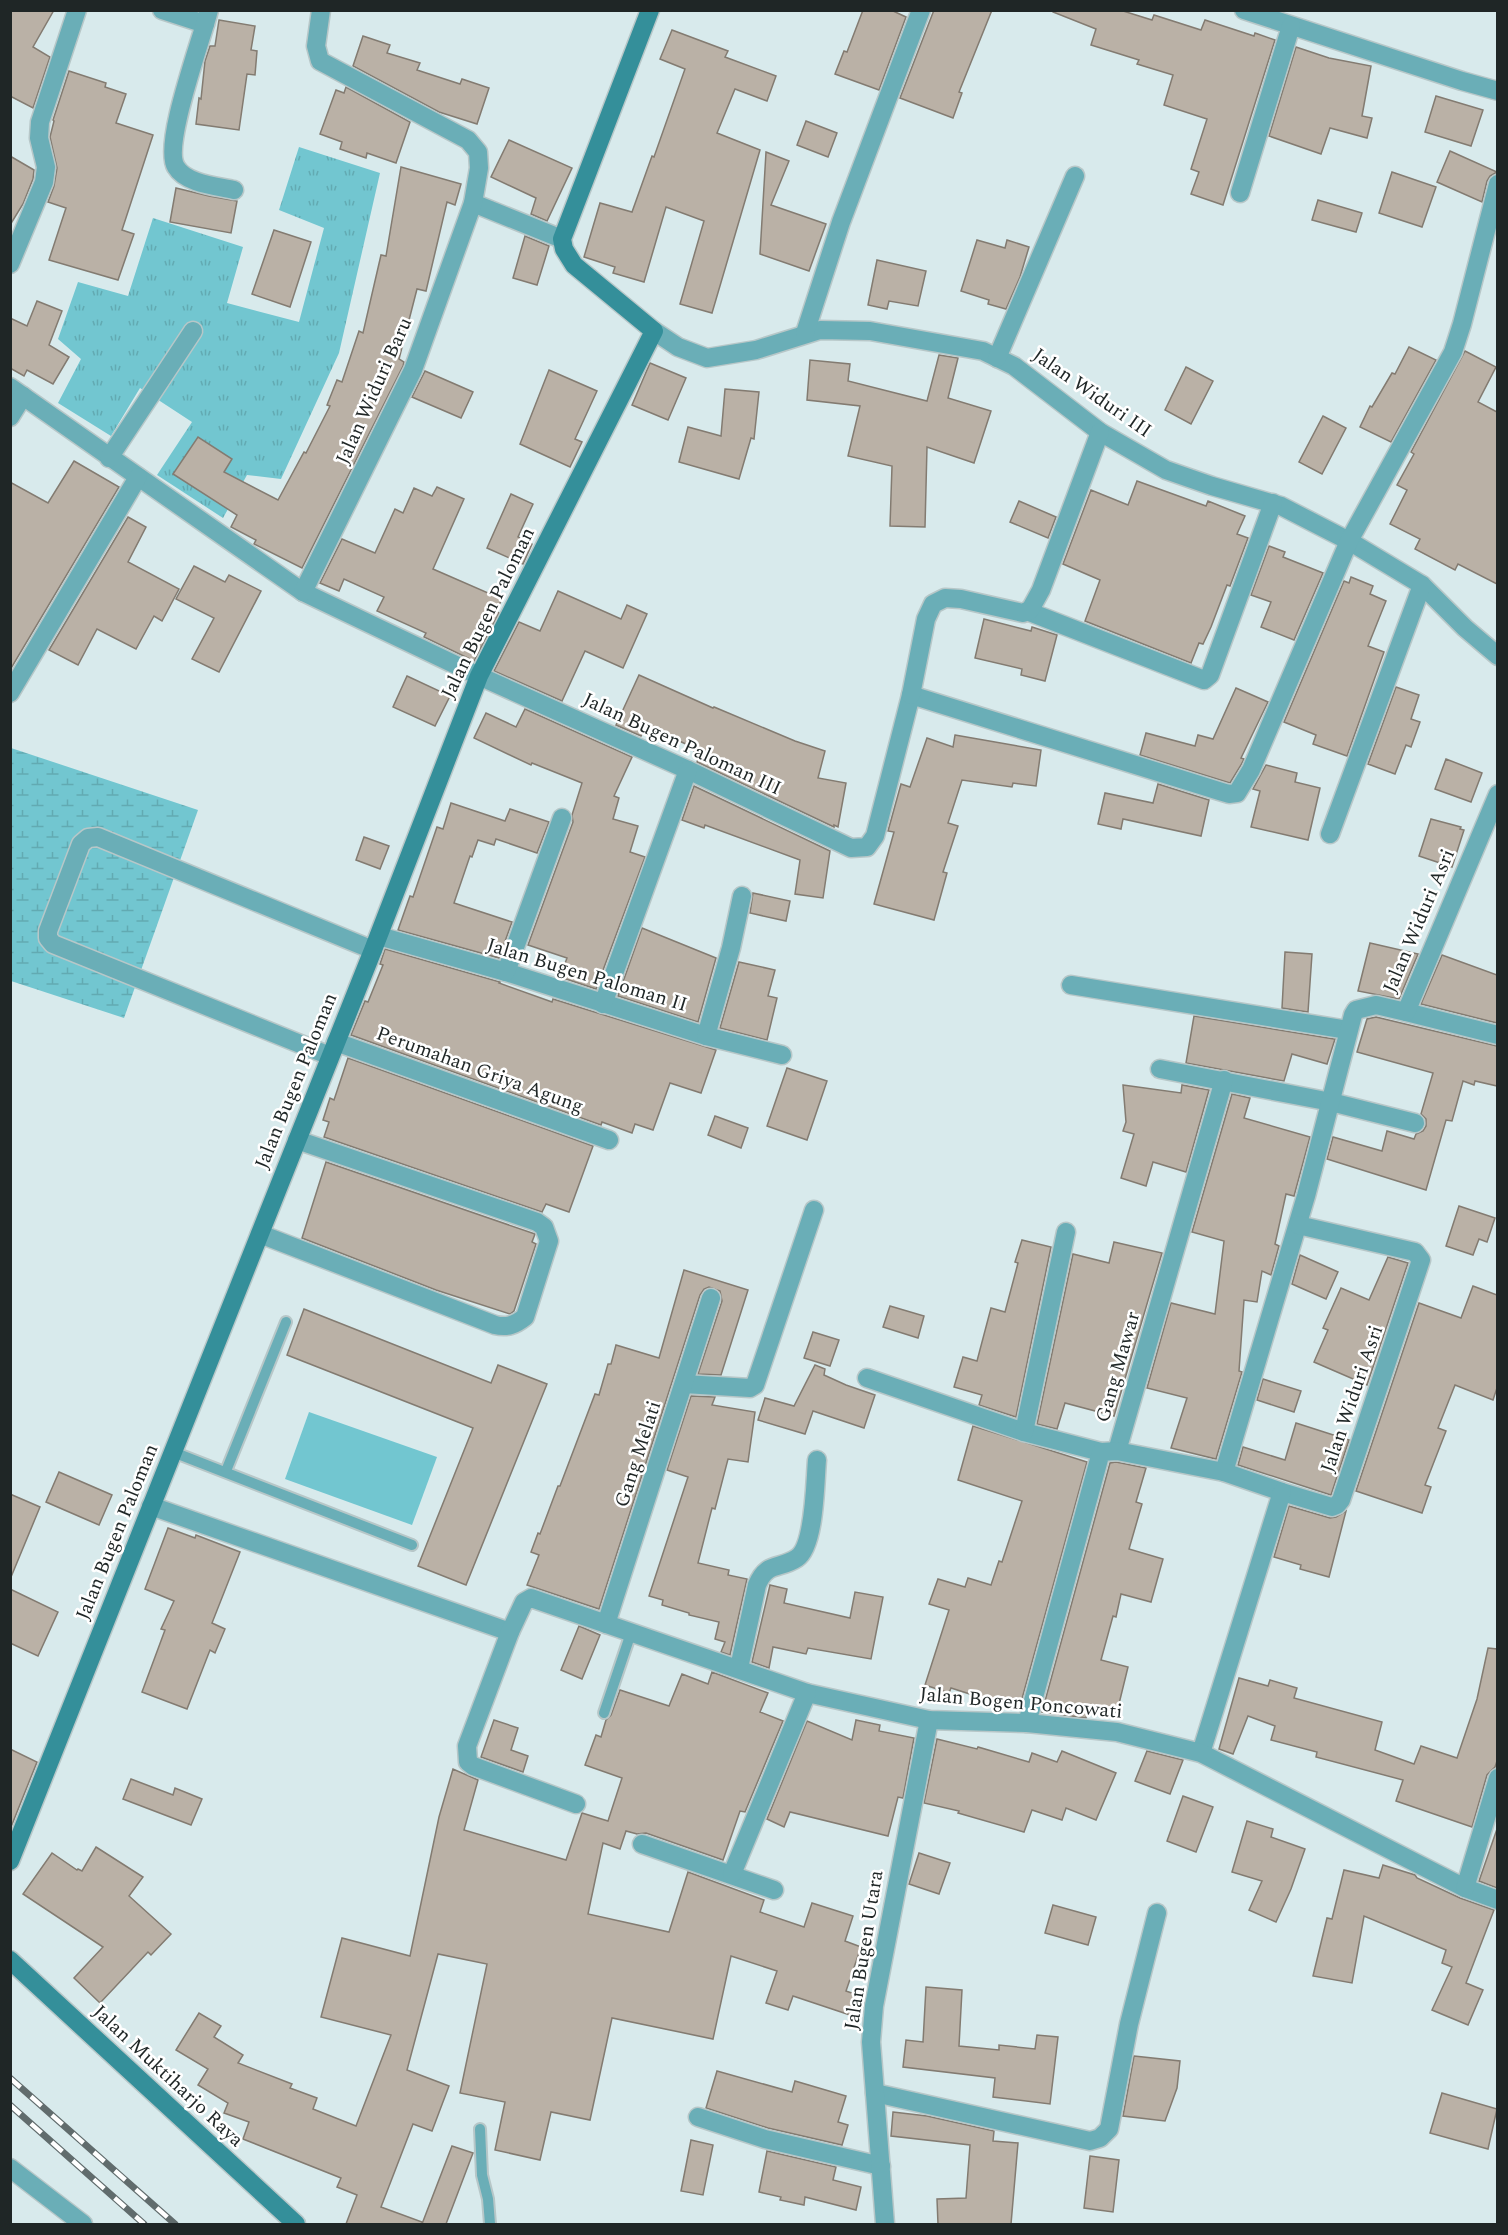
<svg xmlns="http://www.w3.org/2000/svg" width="1508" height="2235" viewBox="0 0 1508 2235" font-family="Spectral,serif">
<defs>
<pattern id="grass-tufts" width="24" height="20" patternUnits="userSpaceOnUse" patternTransform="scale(1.5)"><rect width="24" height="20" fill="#72c6d0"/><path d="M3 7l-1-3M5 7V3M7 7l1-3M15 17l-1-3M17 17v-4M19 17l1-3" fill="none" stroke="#62aab2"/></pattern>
<pattern id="wetland-marsh" width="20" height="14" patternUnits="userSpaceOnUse" patternTransform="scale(1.5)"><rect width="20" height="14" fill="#72c6d0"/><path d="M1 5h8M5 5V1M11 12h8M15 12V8" fill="none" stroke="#62aab2"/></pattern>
</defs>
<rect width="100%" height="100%" fill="#d8eaec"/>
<polygon fill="url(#grass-tufts)" points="299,147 380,173 339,353 281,479 247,475 223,518 157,475 192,422 140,388 111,436 58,403 81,359 58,339 78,282 128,296 153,218 243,247 227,303 299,322 324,228 279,210"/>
<polygon fill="url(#wetland-marsh)" points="11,748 198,810 124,1018 11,981"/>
<polygon fill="#72c6d0" points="309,1412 437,1457 412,1525 285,1479"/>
<g fill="#bab1a6" stroke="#837b71" stroke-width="1.5">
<polygon points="10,10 54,10 33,47 50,57 33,108 10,96"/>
<polygon points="863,10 891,10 906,17 879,90 835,74 844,51 847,52"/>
<polygon points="934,10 992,10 959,92 962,93 953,118 900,98"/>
<polygon points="1053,10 1120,10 1152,20 1154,15 1201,30 1205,20 1254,36 1255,33 1275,40 1223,205 1191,194 1199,172 1191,169 1207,119 1164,105 1173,75 1137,64 1139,60 1091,45 1096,29 1053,12"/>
<polygon points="219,20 255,26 251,50 257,51 255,75 247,74 239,130 196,124 199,98 201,99 205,61 210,46 215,46"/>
<polygon points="672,30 728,51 725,57 776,76 767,101 735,89 717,133 760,150 712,313 680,304 704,221 666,207 644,282 613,273 615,267 584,257 600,203 632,212 652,156 654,157 685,69 660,59"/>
<polygon points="363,36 390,45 387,53 420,63 417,70 460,84 462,79 489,88 477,124 439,112 353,66"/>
<polygon points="1296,47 1329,58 1371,66 1362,116 1372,118 1367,138 1330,128 1321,154 1269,136"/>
<polygon points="69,71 106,83 105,87 126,94 116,123 153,135 122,230 134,234 118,280 49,260 66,208 48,202 54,186 57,168 50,137 54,121 53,120"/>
<polygon points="346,87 410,122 396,163 367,153 366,158 340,149 342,142 320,134 336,90 344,93"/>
<polygon points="1436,96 1483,110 1471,146 1425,132"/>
<polygon points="806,121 837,133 828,157 797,145"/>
<polygon points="509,140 572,168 547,221 531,214 536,198 491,177"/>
<polygon points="1450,151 1497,172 1490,176 1487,181 1482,202 1437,182"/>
<polygon points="766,152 789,161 771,205 826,224 809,271 760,254"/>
<polygon points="10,156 34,170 33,179 23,204 10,225"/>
<polygon points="401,167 461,184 455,205 447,202 426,291 417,289 399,359 404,362 403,366 302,568 254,544 256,540 231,527 237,515 173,474 198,437 232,459 224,472 278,500 304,452 306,453 330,406 327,405 337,380 342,382 359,331 363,333 381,255 386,256"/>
<polygon points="1392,172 1436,187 1422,227 1379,213"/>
<polygon points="176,188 209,196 237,201 231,233 170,222"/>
<polygon points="1318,200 1362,213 1356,232 1312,220"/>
<polygon points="274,230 311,242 290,307 252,294"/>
<polygon points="525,236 549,246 537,285 513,278"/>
<polygon points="977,240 1005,248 1007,240 1029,247 1020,277 1006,309 988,304 989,300 961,291"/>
<polygon points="877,260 926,271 918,306 889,301 887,309 868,305"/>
<polygon points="37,301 62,311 49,345 69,357 53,384 27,370 24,376 10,368 10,318 27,326"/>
<polygon points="1409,347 1436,360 1391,442 1360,427 1370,406 1372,407 1392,373 1395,374"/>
<polygon points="1465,351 1496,367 1478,402 1497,412 1497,584 1458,564 1455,570 1415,549 1420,539 1390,524 1407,490 1397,485 1414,454 1411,452"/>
<polygon points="939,355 958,358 948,398 991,411 974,463 927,447 925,527 890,526 892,466 848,456 860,406 807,400 810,360 850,364 848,381 927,401"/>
<polygon points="650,363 686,378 668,420 632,405"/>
<polygon points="1186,367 1213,381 1191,424 1165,410"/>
<polygon points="549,370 597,391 575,439 582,442 570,467 520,444"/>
<polygon points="425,371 473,392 461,418 412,397"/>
<polygon points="725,389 759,392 754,439 751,438 739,479 679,462 688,427 721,436"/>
<polygon points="1323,416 1346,428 1322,474 1299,462"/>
<polygon points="74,461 119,487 10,670 10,482 48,503"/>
<polygon points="1137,481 1206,506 1208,501 1245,516 1237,534 1248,538 1230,586 1227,585 1211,627 1203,644 1199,643 1191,663 1085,621 1100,580 1063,564 1091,490 1128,505"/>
<polygon points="437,487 464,499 433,569 502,599 496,611 499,613 474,661 424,637 426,633 377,611 384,597 344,579 339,591 320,583 342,539 375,553 395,509 403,513 414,488 432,496"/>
<polygon points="511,494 533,504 518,537 532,544 523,564 487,548"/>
<polygon points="1019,501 1056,517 1048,538 1010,522"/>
<polygon points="128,517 146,527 128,562 179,589 162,621 154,616 136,649 97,629 78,665 49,650"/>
<polygon points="1269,546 1285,552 1283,557 1323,573 1294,640 1261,627 1271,602 1251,595"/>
<polygon points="194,566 225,582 229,575 261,591 219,672 192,659 214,618 176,599"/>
<polygon points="1351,577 1373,586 1370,594 1386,601 1368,646 1384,652 1347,756 1313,744 1316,735 1284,722 1344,581 1349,583"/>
<polygon points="558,591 621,619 627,605 647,614 623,668 585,651 562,701 494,671 519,622 540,631"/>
<polygon points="984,619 1031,631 1032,627 1057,635 1045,681 1021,675 1022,669 975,658"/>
<polygon points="639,675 713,708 714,707 795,741 825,751 818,778 846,783 838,827 834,825 834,827 697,762 700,754 694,751 695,748 645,726 641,736 616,725"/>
<polygon points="407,676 450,696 435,726 393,707"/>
<polygon points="1396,687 1419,695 1411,719 1420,722 1411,747 1406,745 1395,774 1368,764"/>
<polygon points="1236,688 1268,702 1241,758 1244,759 1241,765 1230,783 1140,755 1146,733 1195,746 1198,735 1213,739"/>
<polygon points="525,709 632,757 614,796 619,798 613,819 638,826 630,852 645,857 596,989 560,977 567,958 528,945 573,822 572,815 582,783 532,763 531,765 474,738 486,713 516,727"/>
<polygon points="955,735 1041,750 1036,786 1013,783 1012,787 962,780 948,823 958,826 943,872 947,873 934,920 874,904 894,832 888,831 901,784 910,787 927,738 953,747"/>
<polygon points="1446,759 1482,773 1471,802 1435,789"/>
<polygon points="1266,765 1297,773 1295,782 1320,788 1308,840 1251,827 1260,791 1253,789"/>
<polygon points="1158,784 1209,800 1201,836 1123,819 1121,829 1098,824 1105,793 1153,803"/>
<polygon points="694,786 830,851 823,898 795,894 800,860 705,825 704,828 682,820"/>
<polygon points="451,803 505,821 510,809 549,822 537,853 496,839 494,845 478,840 472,857 470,856 454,903 512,922 499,958 398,930 410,896 413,897 437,827 443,829"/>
<polygon points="1431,819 1461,827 1460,829 1464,830 1452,867 1419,856"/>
<polygon points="364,837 389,846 380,869 356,860"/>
<polygon points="753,893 790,901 786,921 750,913"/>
<polygon points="642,928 716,958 698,1022 618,996"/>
<polygon points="1370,943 1418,954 1399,999 1358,991"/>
<polygon points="385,949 500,982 499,983 552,1002 553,999 716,1050 701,1093 670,1083 653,1130 635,1124 632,1133 602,1122 601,1125 351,1035 365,1001 368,1002 383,965 380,964"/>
<polygon points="1285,952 1312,954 1308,1012 1282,1008"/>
<polygon points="1442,955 1497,975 1497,1023 1421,1004"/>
<polygon points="739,962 775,970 768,996 777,998 767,1040 720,1028"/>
<polygon points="1194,1016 1334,1039 1335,1039 1327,1064 1292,1054 1284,1081 1186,1063"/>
<polygon points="1376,1017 1497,1046 1497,1086 1475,1081 1474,1085 1463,1081 1452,1121 1446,1120 1426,1190 1327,1159 1333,1137 1382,1151 1387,1131 1414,1139 1416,1134 1423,1131 1426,1126 1426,1119 1421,1114 1433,1073 1357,1052 1367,1019"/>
<polygon points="348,1058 593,1146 569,1212 546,1204 542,1212 324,1137 329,1122 323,1120 330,1098 334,1100"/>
<polygon points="787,1068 827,1081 807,1140 767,1126"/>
<polygon points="1123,1085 1181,1093 1182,1085 1209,1090 1186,1172 1153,1162 1146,1186 1121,1178 1134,1134 1123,1131 1126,1122"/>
<polygon points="1232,1094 1250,1098 1244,1118 1310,1137 1294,1196 1286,1194 1275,1244 1279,1246 1271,1275 1262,1271 1257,1302 1244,1300 1239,1371 1242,1372 1216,1459 1171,1448 1187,1398 1147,1388 1171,1303 1215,1314 1224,1241 1192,1232"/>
<polygon points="715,1116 748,1128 741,1148 708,1135"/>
<polygon points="326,1162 535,1234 532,1242 536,1244 514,1311 510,1314 436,1290 302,1238"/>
<polygon points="1459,1206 1495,1218 1487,1242 1479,1239 1473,1255 1446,1246"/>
<polygon points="1022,1240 1051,1247 1016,1417 979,1405 982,1395 954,1387 963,1357 977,1361 991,1308 1005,1312 1018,1263 1015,1262"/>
<polygon points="1114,1242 1162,1253 1114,1416 1065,1403 1057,1429 1037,1424 1073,1254 1109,1263"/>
<polygon points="1300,1255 1338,1272 1326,1299 1292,1284"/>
<polygon points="1388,1257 1408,1263 1367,1385 1314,1362 1328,1330 1323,1328 1341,1288 1369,1300"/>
<polygon points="684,1270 748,1290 721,1375 698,1374 722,1301 720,1291 709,1287 704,1289 700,1295 599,1609 527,1585 539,1555 531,1552 538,1533 540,1534 558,1486 560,1486 595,1394 599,1395 608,1364 611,1364 616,1345 659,1358"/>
<polygon points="1473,1286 1497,1295 1497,1388 1493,1400 1455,1385 1438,1428 1446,1431 1425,1485 1431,1487 1422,1513 1356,1491 1419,1303 1461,1318"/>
<polygon points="890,1306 924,1316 918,1338 883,1327"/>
<polygon points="304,1309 491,1383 498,1365 547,1384 466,1585 418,1566 473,1428 287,1355"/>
<polygon points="813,1332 839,1340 830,1366 804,1358"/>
<polygon points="815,1365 825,1369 824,1375 846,1385 875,1395 864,1428 813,1411 805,1434 758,1420 765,1398 794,1406"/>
<polygon points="1263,1379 1301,1391 1294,1412 1257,1400"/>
<polygon points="691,1396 715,1397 712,1405 755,1412 748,1462 728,1459 715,1509 712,1508 698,1563 729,1570 728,1575 747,1579 730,1655 721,1652 725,1642 715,1639 719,1622 689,1615 689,1613 662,1605 663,1600 649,1596 688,1477 667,1470"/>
<polygon points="1296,1423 1349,1440 1331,1495 1238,1465 1243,1447 1285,1460"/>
<polygon points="973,1426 1087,1462 1020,1706 1005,1701 1004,1705 951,1688 949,1693 925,1685 949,1610 929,1604 938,1579 965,1587 968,1578 991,1585 999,1561 1002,1562 1022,1501 958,1480"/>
<polygon points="1116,1462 1146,1468 1136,1502 1142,1504 1129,1549 1163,1559 1151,1602 1121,1594 1116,1617 1113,1616 1101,1660 1128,1667 1117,1712 1089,1704 1086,1718 1042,1712 1110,1463"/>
<polygon points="59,1472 112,1495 99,1525 46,1502"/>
<polygon points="10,1494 40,1507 11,1577 10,1577"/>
<polygon points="1289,1506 1330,1518 1336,1517 1346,1511 1329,1577 1300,1569 1301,1565 1274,1557"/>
<polygon points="168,1528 195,1538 196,1535 240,1552 212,1623 225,1629 215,1653 210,1650 187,1709 142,1692 165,1630 161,1629 174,1601 145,1589"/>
<polygon points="770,1585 787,1589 784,1603 850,1618 855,1592 883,1597 871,1659 808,1648 806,1654 773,1647 769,1668 752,1662"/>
<polygon points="10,1589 58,1612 38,1656 10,1643"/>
<polygon points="579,1626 600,1635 582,1679 561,1670"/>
<polygon points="1488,1648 1497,1649 1497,1761 1495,1767 1487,1775 1472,1827 1396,1801 1403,1780 1316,1757 1317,1752 1271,1740 1275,1726 1248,1716 1233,1754 1219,1749 1239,1678 1268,1686 1270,1680 1297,1688 1294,1698 1382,1722 1375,1750 1414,1764 1421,1746 1457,1758 1477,1699"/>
<polygon points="712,1672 768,1693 760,1712 783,1721 745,1812 740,1811 723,1860 646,1833 637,1834 626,1831 620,1849 603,1843 588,1914 669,1932 688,1872 764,1900 760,1912 804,1927 812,1903 853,1916 845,1941 861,1947 846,1991 863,1997 856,2017 793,1996 788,2010 766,2003 777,1971 731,1956 713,2039 612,2018 590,2120 551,2112 540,2160 495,2150 505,2102 460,2093 487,1964 438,1954 407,2070 449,2086 432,2131 413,2124 381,2207 422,2222 422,2224 346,2224 357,2195 337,2187 341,2178 243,2139 249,2122 224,2113 228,2103 198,2085 208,2069 176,2050 199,2013 221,2026 214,2037 243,2055 238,2063 292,2084 290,2088 317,2098 313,2109 356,2126 391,2035 321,2017 342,1938 410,1956 439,1817 453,1769 478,1780 464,1830 566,1860 582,1813 608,1821 622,1778 585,1765 596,1735 601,1737 606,1720 611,1715 620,1690 669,1706 682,1674 708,1684"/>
<polygon points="494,1720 518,1728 511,1750 528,1756 523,1772 481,1757"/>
<polygon points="856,1720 880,1725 879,1731 914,1738 903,1798 898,1797 888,1836 790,1812 784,1827 767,1819 807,1721 852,1740"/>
<polygon points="937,1739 977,1749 978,1747 1029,1762 1032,1753 1057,1762 1062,1751 1116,1773 1096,1820 1066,1808 1062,1820 1032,1810 1024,1832 958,1813 959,1811 924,1803"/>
<polygon points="10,1749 37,1762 11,1827 10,1827"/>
<polygon points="1147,1751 1183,1760 1170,1794 1135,1781"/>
<polygon points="131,1779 173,1795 175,1788 202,1799 191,1825 123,1799"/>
<polygon points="1183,1796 1213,1807 1196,1852 1167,1841"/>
<polygon points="1247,1821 1273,1829 1271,1837 1305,1849 1291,1889 1276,1922 1249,1910 1262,1881 1232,1872"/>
<polygon points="1497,1829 1497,1888 1479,1881"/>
<polygon points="96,1847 143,1877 129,1896 171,1934 151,1955 148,1952 100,2003 74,1978 103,1947 23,1894 52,1853 77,1870 78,1869 82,1871"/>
<polygon points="919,1853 950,1863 939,1894 909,1884"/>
<polygon points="1383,1865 1415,1875 1417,1878 1460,1898 1494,1910 1466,1983 1483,1990 1468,2025 1432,2010 1452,1967 1442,1963 1446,1950 1364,1916 1352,1983 1313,1976 1327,1918 1332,1919 1344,1870 1379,1878"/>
<polygon points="1053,1905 1096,1917 1088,1945 1045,1933"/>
<polygon points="926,1987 962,1990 959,2046 999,2050 999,2045 1035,2049 1037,2035 1058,2037 1050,2104 993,2097 995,2078 903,2067 906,2040 923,2042"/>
<polygon points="1134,2056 1180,2061 1177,2088 1165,2121 1123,2116"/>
<polygon points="717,2071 792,2092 795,2081 846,2096 838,2122 848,2125 842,2145 768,2128 706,2108"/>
<polygon points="1442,2093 1497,2109 1488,2149 1430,2133"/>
<polygon points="893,2112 927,2116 994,2131 993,2141 1018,2143 1011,2224 938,2224 937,2199 966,2198 970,2145 891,2136"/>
<polygon points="691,2140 713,2145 703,2195 681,2191"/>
<polygon points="452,2146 473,2153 446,2224 422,2224"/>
<polygon points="767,2151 836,2167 833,2180 861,2187 856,2210 805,2197 804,2205 780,2200 781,2197 759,2192"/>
<polygon points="1090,2156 1119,2160 1113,2212 1084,2208"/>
</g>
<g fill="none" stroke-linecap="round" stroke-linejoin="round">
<defs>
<g id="lane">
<polyline points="173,1452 412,1545"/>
<polyline points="226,1471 286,1322"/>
<polyline points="604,1713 631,1633"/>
<polyline points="480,2129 482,2175 488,2199 490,2224"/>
</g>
<g id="street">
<polyline points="162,10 205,24"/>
<path d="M 209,10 C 202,39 162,145 176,167 C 186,184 217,186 234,190"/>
<polyline points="1244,10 1462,81 1498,91"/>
<polyline points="1240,193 1291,26"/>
<polyline points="473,203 562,239"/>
<polyline points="10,264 44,182 46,167 39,138 40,122 77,10"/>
<polyline points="654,331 678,347 707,358 756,350 820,330 870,331 983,351 1014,366 1100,432 1166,470 1212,486 1281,506 1349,541 1422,585 1465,628 1498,656"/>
<polyline points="805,333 841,222 921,10"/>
<polyline points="997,358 1075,176"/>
<polyline points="10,387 303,592 479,676 688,770 851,848 867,847 875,836 911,695 1219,791 1229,794 1237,793 1251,770 1349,541 1453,352 1462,324 1498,184"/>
<polyline points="10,417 23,396"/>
<polyline points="109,458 193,331"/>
<polyline points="303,592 413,370 473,203 479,168 478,152 468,140 320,61 316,46 321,10"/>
<polyline points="1027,611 1204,680 1210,675 1273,503"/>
<polyline points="10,693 138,477"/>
<polyline points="911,695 926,619 933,604 945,598 961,599 1023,613 1030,610 1041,590 1100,432"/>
<polyline points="1330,834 1422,585"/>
<polyline points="379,936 506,972 706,1036 782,1055"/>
<polyline points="506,972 562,818"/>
<polyline points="1071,985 1348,1030"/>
<polyline points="603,1004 688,770"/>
<polyline points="1406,1012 1498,1035"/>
<polyline points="706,1036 731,948 742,896"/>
<polyline points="336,1042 609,1140"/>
<polyline points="330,1056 53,944 48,938 48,931 81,844 88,838 98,837 373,950"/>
<polyline points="1160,1069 1331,1102 1415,1123"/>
<path d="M 260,1234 L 495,1325 C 507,1328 515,1325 525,1317 L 549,1241 L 544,1227 L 537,1222 L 297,1140"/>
<polyline points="867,1378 1024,1432 1101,1452"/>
<polyline points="684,1384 750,1388 755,1385 814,1210"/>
<polyline points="1024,1432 1066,1232"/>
<polyline points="1117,1451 1224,1080"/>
<polyline points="1224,1472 1306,1196 1353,1015 1356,1010 1376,1005 1406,1012 1498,794"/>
<polyline points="151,1506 510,1632"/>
<polyline points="606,1624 711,1298"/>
<path d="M 739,1668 L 757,1585 C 767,1561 779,1570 797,1558 C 815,1546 815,1482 817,1460"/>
<polyline points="1027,1723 1101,1452 1117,1451 1224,1472 1282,1492 1332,1507 1337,1505 1341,1500 1421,1260 1415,1252 1298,1225"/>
<polyline points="1201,1753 1282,1492"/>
<polyline points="576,1804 473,1766 468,1762 467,1746 510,1632 524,1602 531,1598 807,1693 929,1720 1027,1723 1117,1732 1201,1753 1465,1888 1498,1900"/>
<polyline points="642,1844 774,1890"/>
<polyline points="732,1874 807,1693"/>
<polyline points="1465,1888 1498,1778"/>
<polyline points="875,2093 1090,2141 1100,2138 1109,2129 1129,2024 1157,1913"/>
<polyline points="698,2117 765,2139 881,2166"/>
<polyline points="10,2168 83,2224"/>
<polyline points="885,2224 871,2042 874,2006 929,1720"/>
</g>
<g id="secondary">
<polyline points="10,1861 373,950 479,676 654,331 574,265 564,249 562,239 650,10"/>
<polyline points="10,1960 296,2224"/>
</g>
</defs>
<use href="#lane" stroke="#b7c7c8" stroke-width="14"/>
<use href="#street" stroke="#b7c7c8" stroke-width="21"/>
<use href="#secondary" stroke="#b7c7c8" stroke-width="21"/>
<use href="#lane" stroke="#6aaeb7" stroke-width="10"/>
<use href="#street" stroke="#6aaeb7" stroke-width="18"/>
<use href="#secondary" stroke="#348f9a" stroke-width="18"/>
<defs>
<g id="rail">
<polyline points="10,2078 175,2224"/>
<polyline points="10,2105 144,2224"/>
</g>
</defs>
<use href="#rail" stroke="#616c6d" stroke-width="7"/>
<use href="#rail" stroke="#fff" stroke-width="4.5" stroke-dasharray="14" stroke-linecap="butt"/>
</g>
<g text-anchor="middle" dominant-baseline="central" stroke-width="5" stroke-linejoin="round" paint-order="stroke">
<g font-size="20" fill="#1f2626" stroke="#fff">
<text transform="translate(374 391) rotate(-66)">Jalan Widuri Baru</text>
<text transform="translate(1092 393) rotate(35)">Jalan Widuri III</text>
<text transform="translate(488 613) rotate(-64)">Jalan Bugen Paloman</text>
<text transform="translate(682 744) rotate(25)">Jalan Bugen Paloman III</text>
<text transform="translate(1419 921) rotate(-67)">Jalan Widuri Asri</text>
<text transform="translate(587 975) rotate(17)">Jalan Bugen Paloman II</text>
<text transform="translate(480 1070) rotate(20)">Perumahan Griya Agung</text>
<text transform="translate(296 1081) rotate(-68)">Jalan Bugen Paloman</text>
<text transform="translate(1118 1367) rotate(-74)">Gang Mawar</text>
<text transform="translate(1352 1399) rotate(-71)">Jalan Widuri Asri</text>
<text transform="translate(638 1454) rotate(-72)">Gang Melati</text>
<text transform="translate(117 1532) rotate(-68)">Jalan Bugen Paloman</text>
<text transform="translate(1021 1703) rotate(5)">Jalan Bogen Poncowati</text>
<text transform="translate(864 1950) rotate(-81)">Jalan Bugen Utara</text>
<text transform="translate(168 2076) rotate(43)">Jalan Muktiharjo Raya</text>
</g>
</g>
<rect width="1508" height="2235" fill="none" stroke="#1f2626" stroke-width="24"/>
</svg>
